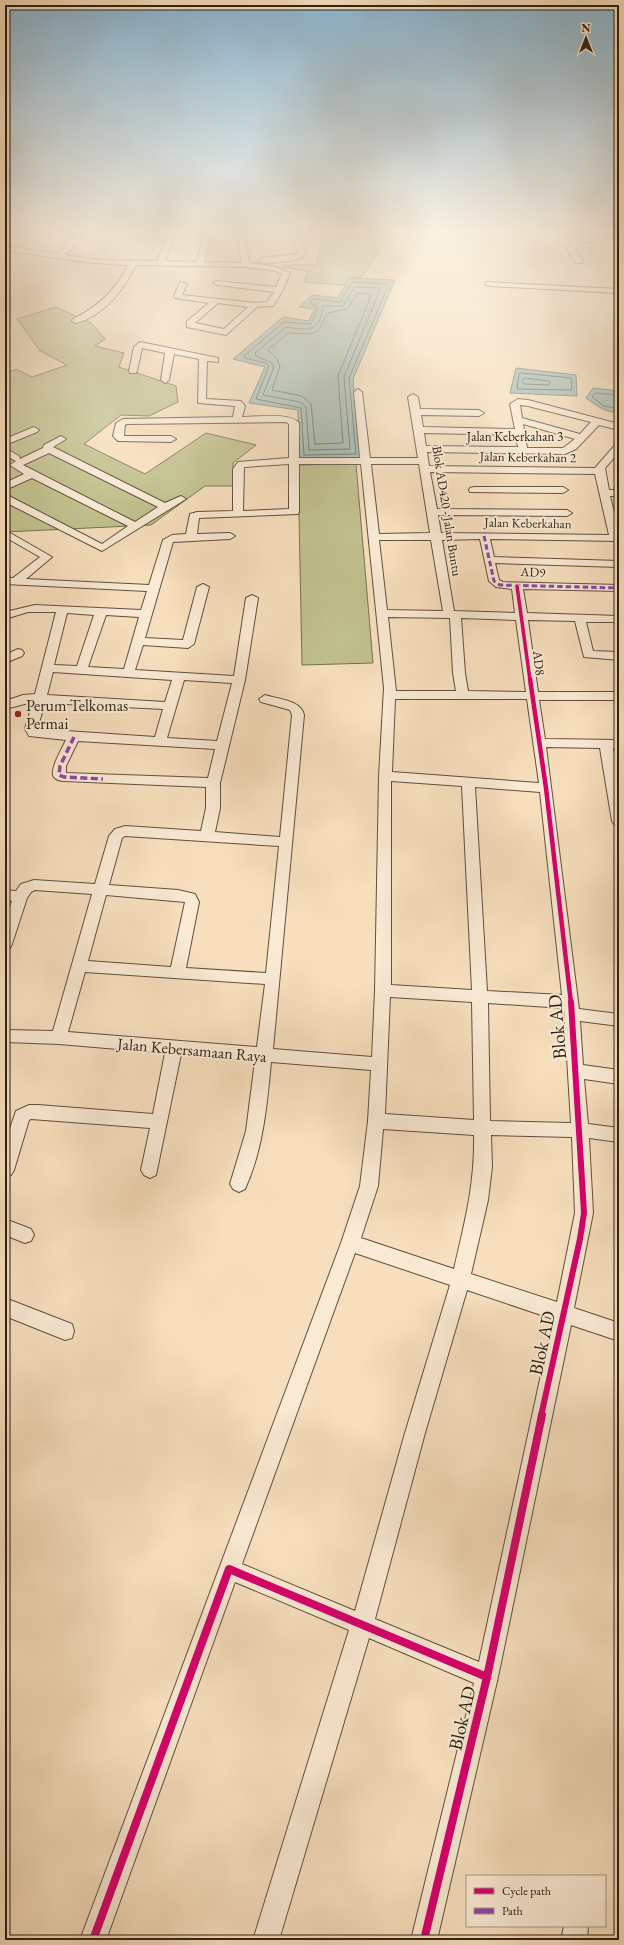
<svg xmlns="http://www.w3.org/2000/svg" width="624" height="1945" viewBox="0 0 624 1945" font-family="'EB Garamond',serif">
<rect width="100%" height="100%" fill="#f7dfbd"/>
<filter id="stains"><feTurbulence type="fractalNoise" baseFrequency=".005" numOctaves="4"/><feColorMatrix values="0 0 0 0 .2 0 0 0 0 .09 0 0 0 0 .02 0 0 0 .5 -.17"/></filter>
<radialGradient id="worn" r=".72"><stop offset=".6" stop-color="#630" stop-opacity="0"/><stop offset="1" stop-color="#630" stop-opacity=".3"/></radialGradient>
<g fill="#c1c18e" stroke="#767151">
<polygon points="326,230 396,230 398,232 380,251 360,278 349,278 345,285 304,282 308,271 282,267 282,265 316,265"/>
<polygon points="56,307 91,323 105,339 95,346 124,353 119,367 176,386 178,402 149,416 121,415 84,444 145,474 206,433 256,445 233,463 233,486 205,486 151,525 5,532 5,374 16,369 32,377 67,365 40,351 17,319"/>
<polygon points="356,464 373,663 302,665 298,465"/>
</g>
<g fill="#9ebcb7" stroke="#707e76">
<polygon points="349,278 395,280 353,379 360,459 299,459 298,410 249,403 265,367 233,359 283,317 309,321 314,309 299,307 312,295 338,298"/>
<polygon points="516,368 576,375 577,396 510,393"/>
<path d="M 593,388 L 619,391 L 619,413 C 605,412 597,406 586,398 Z"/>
</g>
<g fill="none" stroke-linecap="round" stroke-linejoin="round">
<g stroke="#656e66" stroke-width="1">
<polygon points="352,282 386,284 388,286 349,378 356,454 304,455 301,408 256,399 269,366 266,363 245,358 244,356 284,322 311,324 317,310 316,306 311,304 311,301 314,299 340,302"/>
<path d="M 355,287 L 379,288 L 380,290 L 344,377 L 350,449 L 309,450 L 306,407 L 300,402 L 263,395 L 274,367 L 272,363 L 256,356 L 255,353 L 286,327 C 308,330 320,334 323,306 L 343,306 Z"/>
<polygon points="358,293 370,294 371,296 338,376 343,443 315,444 311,404 302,396 272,390 280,366 277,359 268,350 288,333 309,334 318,331 328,313 347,309"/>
<polygon points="521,373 571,378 572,390 517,389 519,374"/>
<polygon points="525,378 549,381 550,383 548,385 524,384 522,382"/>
<polyline points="619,395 595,393 592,397 604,406 619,409"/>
</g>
<defs>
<g id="minor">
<path d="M 81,230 L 89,230 L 65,255 L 100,260 L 157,261 L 170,230 L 177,230 L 165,261 L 196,262 L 206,230 L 213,230 L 204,262 L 242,263 L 236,230 L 243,230 L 249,263 L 273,266 L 290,273 L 283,290 L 273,306 L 257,307 L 226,335 L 187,327 L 187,321 L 209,303 L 175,298 L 174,296 L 180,282 L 187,284 L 182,295 L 255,303 L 267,302 L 274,292 L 217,285 L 213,283 L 217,281 L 276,287 L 282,274 L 272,270 L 246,267 L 136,265 C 124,289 104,316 76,323 L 72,321 L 73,319 C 98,307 116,290 128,265 C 86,264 46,256 5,250 L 5,246 L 58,254 ZM 218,303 L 248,307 L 224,329 L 195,323 Z"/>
<path d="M 290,230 L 298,230 L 306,255 C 298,262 269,264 259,262 L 258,260 L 262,258 L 298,254 Z"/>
<polygon points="619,235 619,239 578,243 575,249 583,261 582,263 576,263 567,249 572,239"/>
<polygon points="486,282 619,289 619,293 489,286 485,284"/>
<path d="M 140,342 L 218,358 L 218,362 L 207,361 L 206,399 L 241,401 L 245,406 L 242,417 C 256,417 290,412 299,423 L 299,458 L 360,458 L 354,392 L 358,389 L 362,392 L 370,458 L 418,458 L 408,397 L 413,394 L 418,397 L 420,409 L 479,410 L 484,413 L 479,416 L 421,415 L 423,427 L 515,429 L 510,404 L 518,399 L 528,400 L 619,424 L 619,430 L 599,425 L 576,449 L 565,454 L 427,452 L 429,466 L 595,468 L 616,444 L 619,443 L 619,452 L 605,468 L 609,490 L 619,490 L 619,496 L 610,496 L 619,533 L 619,541 L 490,539 L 494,557 L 619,561 L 619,567 L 495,563 L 499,580 L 503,582 L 619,585 L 619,591 L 523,589 L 527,613 L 619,616 L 619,622 L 586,622 L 593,651 L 619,652 L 619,660 L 584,657 L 575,621 L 528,620 L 538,692 L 619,692 L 619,700 L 539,700 L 545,739 L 619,740 L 619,748 L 613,748 L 619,784 L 619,826 L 614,824 L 612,821 L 600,748 L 546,747 L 579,1009 L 619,1014 L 619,1026 L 580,1021 L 583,1065 L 619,1070 L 619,1084 L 584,1079 L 588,1124 L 619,1128 L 619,1142 L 589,1138 L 593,1213 L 574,1308 L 619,1323 L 619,1341 L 571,1325 L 498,1677 L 437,1940 L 411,1940 L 474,1683 L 369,1638 L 279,1940 L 253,1940 L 349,1630 L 235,1582 L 106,1940 L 80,1940 L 341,1243 L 360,1186 L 368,1121 L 371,1070 L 271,1062 C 267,1105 263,1150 245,1189 L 239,1192 L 233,1189 L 230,1184 L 246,1131 L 255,1061 L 181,1054 L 156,1175 L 150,1178 L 144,1175 L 141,1170 L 150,1128 L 31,1119 L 29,1120 L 14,1170 L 11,1175 L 5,1178 L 5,1143 L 16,1111 L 29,1105 L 38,1105 L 153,1114 L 165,1053 L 59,1044 L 5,1042 L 5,1030 L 53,1031 L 92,894 L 35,890 L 31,892 L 27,898 L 12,944 L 10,948 L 5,950 L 5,921 L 12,901 L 5,900 L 5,890 L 16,891 L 21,884 L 34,880 L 95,884 L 109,836 L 115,829 L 125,826 L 201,831 L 206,808 L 206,787 L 64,781 C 61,781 57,780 55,778 C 47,773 63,747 66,740 L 29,736 L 25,729 L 33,702 L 5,709 L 5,701 L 23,695 L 35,694 L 56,612 L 28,612 L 5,619 L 5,612 L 35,605 L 141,610 L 147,591 L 5,584 L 5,578 L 13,578 L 40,557 L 5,537 L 5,530 L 52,557 L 26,579 L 149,585 L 163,540 L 172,535 L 186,534 L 190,514 L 197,512 L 233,511 L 233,469 L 238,462 L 289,458 L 289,424 L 286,422 L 127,424 L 125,425 L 124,436 L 171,436 L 176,439 L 171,442 L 118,441 L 113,436 L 116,423 L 123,419 L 233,417 L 235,406 L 198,403 L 199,359 L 174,354 L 169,380 L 165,383 L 161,380 L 165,353 L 142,348 L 137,371 L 136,373 L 130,373 L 129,371 L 134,347 ZM 520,405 L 528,406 L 591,422 L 580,434 L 522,418 ZM 523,424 L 575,439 L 563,448 L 527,448 ZM 424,433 L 516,435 L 518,447 L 426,446 ZM 289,464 L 289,509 L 243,511 L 244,467 ZM 299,464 L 361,464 L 384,688 L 379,776 L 375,991 L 372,1057 L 273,1049 L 304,715 C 301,700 278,699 265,695 L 259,699 L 261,702 L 290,710 L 292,715 L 280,837 L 215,832 L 220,808 L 220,783 L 245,680 L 258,598 L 252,595 L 246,598 L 234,676 L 135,670 L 143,645 L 188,648 L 194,644 L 209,587 L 203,584 L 197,587 L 183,640 L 145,638 L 173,542 L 230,539 L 235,536 L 230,533 L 197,534 L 199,518 L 298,514 L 299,512 ZM 371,464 L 419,464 L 430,533 L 379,534 ZM 430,472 L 595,474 L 609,535 L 441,533 L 438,515 L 567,516 L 572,513 L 567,510 L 437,509 ZM 480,539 L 489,581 L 496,587 L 512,589 L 515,613 L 454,611 L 442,540 ZM 379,540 L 431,540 L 443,611 L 387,610 ZM 67,613 L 94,615 L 77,666 L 54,665 ZM 106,615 L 139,617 L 124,669 L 88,667 ZM 388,617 L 450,618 L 453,673 L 456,691 L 396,691 ZM 461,618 L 516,620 L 526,692 L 468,691 L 465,673 ZM 53,672 L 172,680 L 165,702 L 47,695 ZM 184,680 L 232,683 L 217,741 L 167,738 ZM 395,699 L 527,699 L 539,783 L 392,772 ZM 45,703 L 163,709 L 155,737 L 37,729 ZM 78,741 L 215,749 L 208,778 L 66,773 L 66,766 ZM 391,781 L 462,786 L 472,990 L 391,985 ZM 475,787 L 540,792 L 562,995 L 487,991 ZM 125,836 L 279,846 L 266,973 L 186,968 L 199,902 L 195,894 L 178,890 L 109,885 L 122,838 ZM 106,895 L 185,902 L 171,967 L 88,961 ZM 85,972 L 265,984 L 257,1047 L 68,1032 ZM 390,997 L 472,1002 L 474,1120 L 385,1114 ZM 488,1003 L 564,1008 L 571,1123 L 490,1121 ZM 383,1129 L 474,1135 C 475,1184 465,1221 454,1269 L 361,1238 L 378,1186 ZM 491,1135 L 572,1137 L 575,1213 L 557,1302 L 471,1274 L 488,1200 L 492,1167 ZM 355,1253 L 450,1285 L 405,1433 L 355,1611 L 242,1564 ZM 467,1290 L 553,1319 L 479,1662 L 375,1619 L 425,1433 Z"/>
<polygon points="34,427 39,430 37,432 5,445 5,439"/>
<path d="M 61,436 L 66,439 L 53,447 L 165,503 L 181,496 L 186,499 L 102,551 L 5,502 L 5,495 L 9,496 L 102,544 L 128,526 L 32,478 L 5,490 L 5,483 L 24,474 L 10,465 L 16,461 L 5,455 L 5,448 L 19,456 L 20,459 L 43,448 L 44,445 ZM 49,453 L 158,507 L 135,522 L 23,465 Z"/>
<polygon points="474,487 563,487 568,490 563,493 470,492 469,490 470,488"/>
<polygon points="18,649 22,650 24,653 22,656 5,663 5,655"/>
<polygon points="5,1219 31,1229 34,1235 31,1241 25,1243 5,1235"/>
<polygon points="5,1298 72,1324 74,1331 72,1338 65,1340 5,1316"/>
<polygon points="564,1926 588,1926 587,1940 561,1940"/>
</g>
</defs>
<use href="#minor" stroke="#5f503e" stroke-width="2"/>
<use href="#minor" fill="#faead4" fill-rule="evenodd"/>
<polyline stroke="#8e44ad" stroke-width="3" stroke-dasharray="5.5 3" stroke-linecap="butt" points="484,536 494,581 500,585 619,588"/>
<polyline stroke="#8e44ad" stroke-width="3.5" stroke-dasharray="7 3.5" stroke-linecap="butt" points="74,737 60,766 59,775 64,777 103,779"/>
<defs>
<polyline id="cycleway-far3" points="517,586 530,680"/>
<polyline id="cycleway-far2" points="530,679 546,788 571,1003"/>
<polyline id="cycleway-far1" points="541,1416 580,1239 584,1213 571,1002"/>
<g id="cycleway">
<polyline points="93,1940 229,1569 487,1677"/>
<polyline points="424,1940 487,1677 542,1415"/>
</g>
</defs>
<use href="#cycleway-far3" stroke="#faead4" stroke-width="5.5"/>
<use href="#cycleway-far2" stroke="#faead4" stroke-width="7"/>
<use href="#cycleway-far1" stroke="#faead4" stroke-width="8"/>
<use href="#cycleway" stroke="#faead4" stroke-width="10"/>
<use href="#cycleway-far3" stroke="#d6006c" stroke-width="3.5"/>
<use href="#cycleway-far2" stroke="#d6006c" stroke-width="4.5"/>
<use href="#cycleway-far1" stroke="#d6006c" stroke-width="6"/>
<use href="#cycleway" stroke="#d6006c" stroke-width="8"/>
</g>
<linearGradient id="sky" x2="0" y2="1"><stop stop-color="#8ab7d4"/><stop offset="0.46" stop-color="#fbf1e1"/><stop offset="1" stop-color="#fbf1e1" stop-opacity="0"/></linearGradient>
<rect width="624" height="502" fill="url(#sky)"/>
<circle fill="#8f2418" stroke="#faead4" stroke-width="1.5" cx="18" cy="714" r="4"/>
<g text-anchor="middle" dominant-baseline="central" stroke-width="4" stroke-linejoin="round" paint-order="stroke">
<g font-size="13" fill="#2c2114" stroke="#faead4">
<text x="515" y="436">Jalan Keberkahan 3</text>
<text transform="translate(528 457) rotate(1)">Jalan Keberkahan 2</text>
<text transform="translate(447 511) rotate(81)">Blok AD420 - Jalan Buntu</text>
<text transform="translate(528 523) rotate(1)">Jalan Keberkahan</text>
<text transform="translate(533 572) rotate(2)">AD9</text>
<text transform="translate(539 663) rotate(83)">AD8</text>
</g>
<g font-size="16" fill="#2c2114" stroke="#faead4" text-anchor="start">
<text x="26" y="705">Perum Telkomas<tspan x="26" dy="18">Permai</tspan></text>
</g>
<g font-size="16" fill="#2c2114" stroke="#faead4">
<text transform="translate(192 1050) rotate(5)">Jalan Kebersamaan Raya</text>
</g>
<g font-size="19" fill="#2c2114" stroke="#faead4">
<text transform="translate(557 1027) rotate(-95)">Blok AD</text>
<text transform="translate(542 1343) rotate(-78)">Blok AD</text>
<text transform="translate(462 1718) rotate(-77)">Blok AD</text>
</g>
</g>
<rect width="624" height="1945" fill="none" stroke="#f7dfbd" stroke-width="20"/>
<rect x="6" y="6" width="612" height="1933" fill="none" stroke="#2c2114" stroke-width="2"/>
<rect x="10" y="10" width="604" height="1925" fill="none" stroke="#2c2114"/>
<rect x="466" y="1875" width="140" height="52" fill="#faead4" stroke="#a89a87"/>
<rect x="474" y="1888" width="20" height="6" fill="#d6006c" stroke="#a89a87"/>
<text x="502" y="1895" font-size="12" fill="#2c2114">Cycle path</text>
<rect x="474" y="1908" width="20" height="6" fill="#8e44ad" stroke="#a89a87"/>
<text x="502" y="1915" font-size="12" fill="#2c2114">Path</text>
<g transform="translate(586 38)" stroke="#faead4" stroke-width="3" paint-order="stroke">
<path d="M0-3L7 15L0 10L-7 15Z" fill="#2c2114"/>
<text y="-6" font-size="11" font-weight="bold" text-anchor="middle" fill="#2c2114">N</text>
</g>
<rect width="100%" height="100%" filter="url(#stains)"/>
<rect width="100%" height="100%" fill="url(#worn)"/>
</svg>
